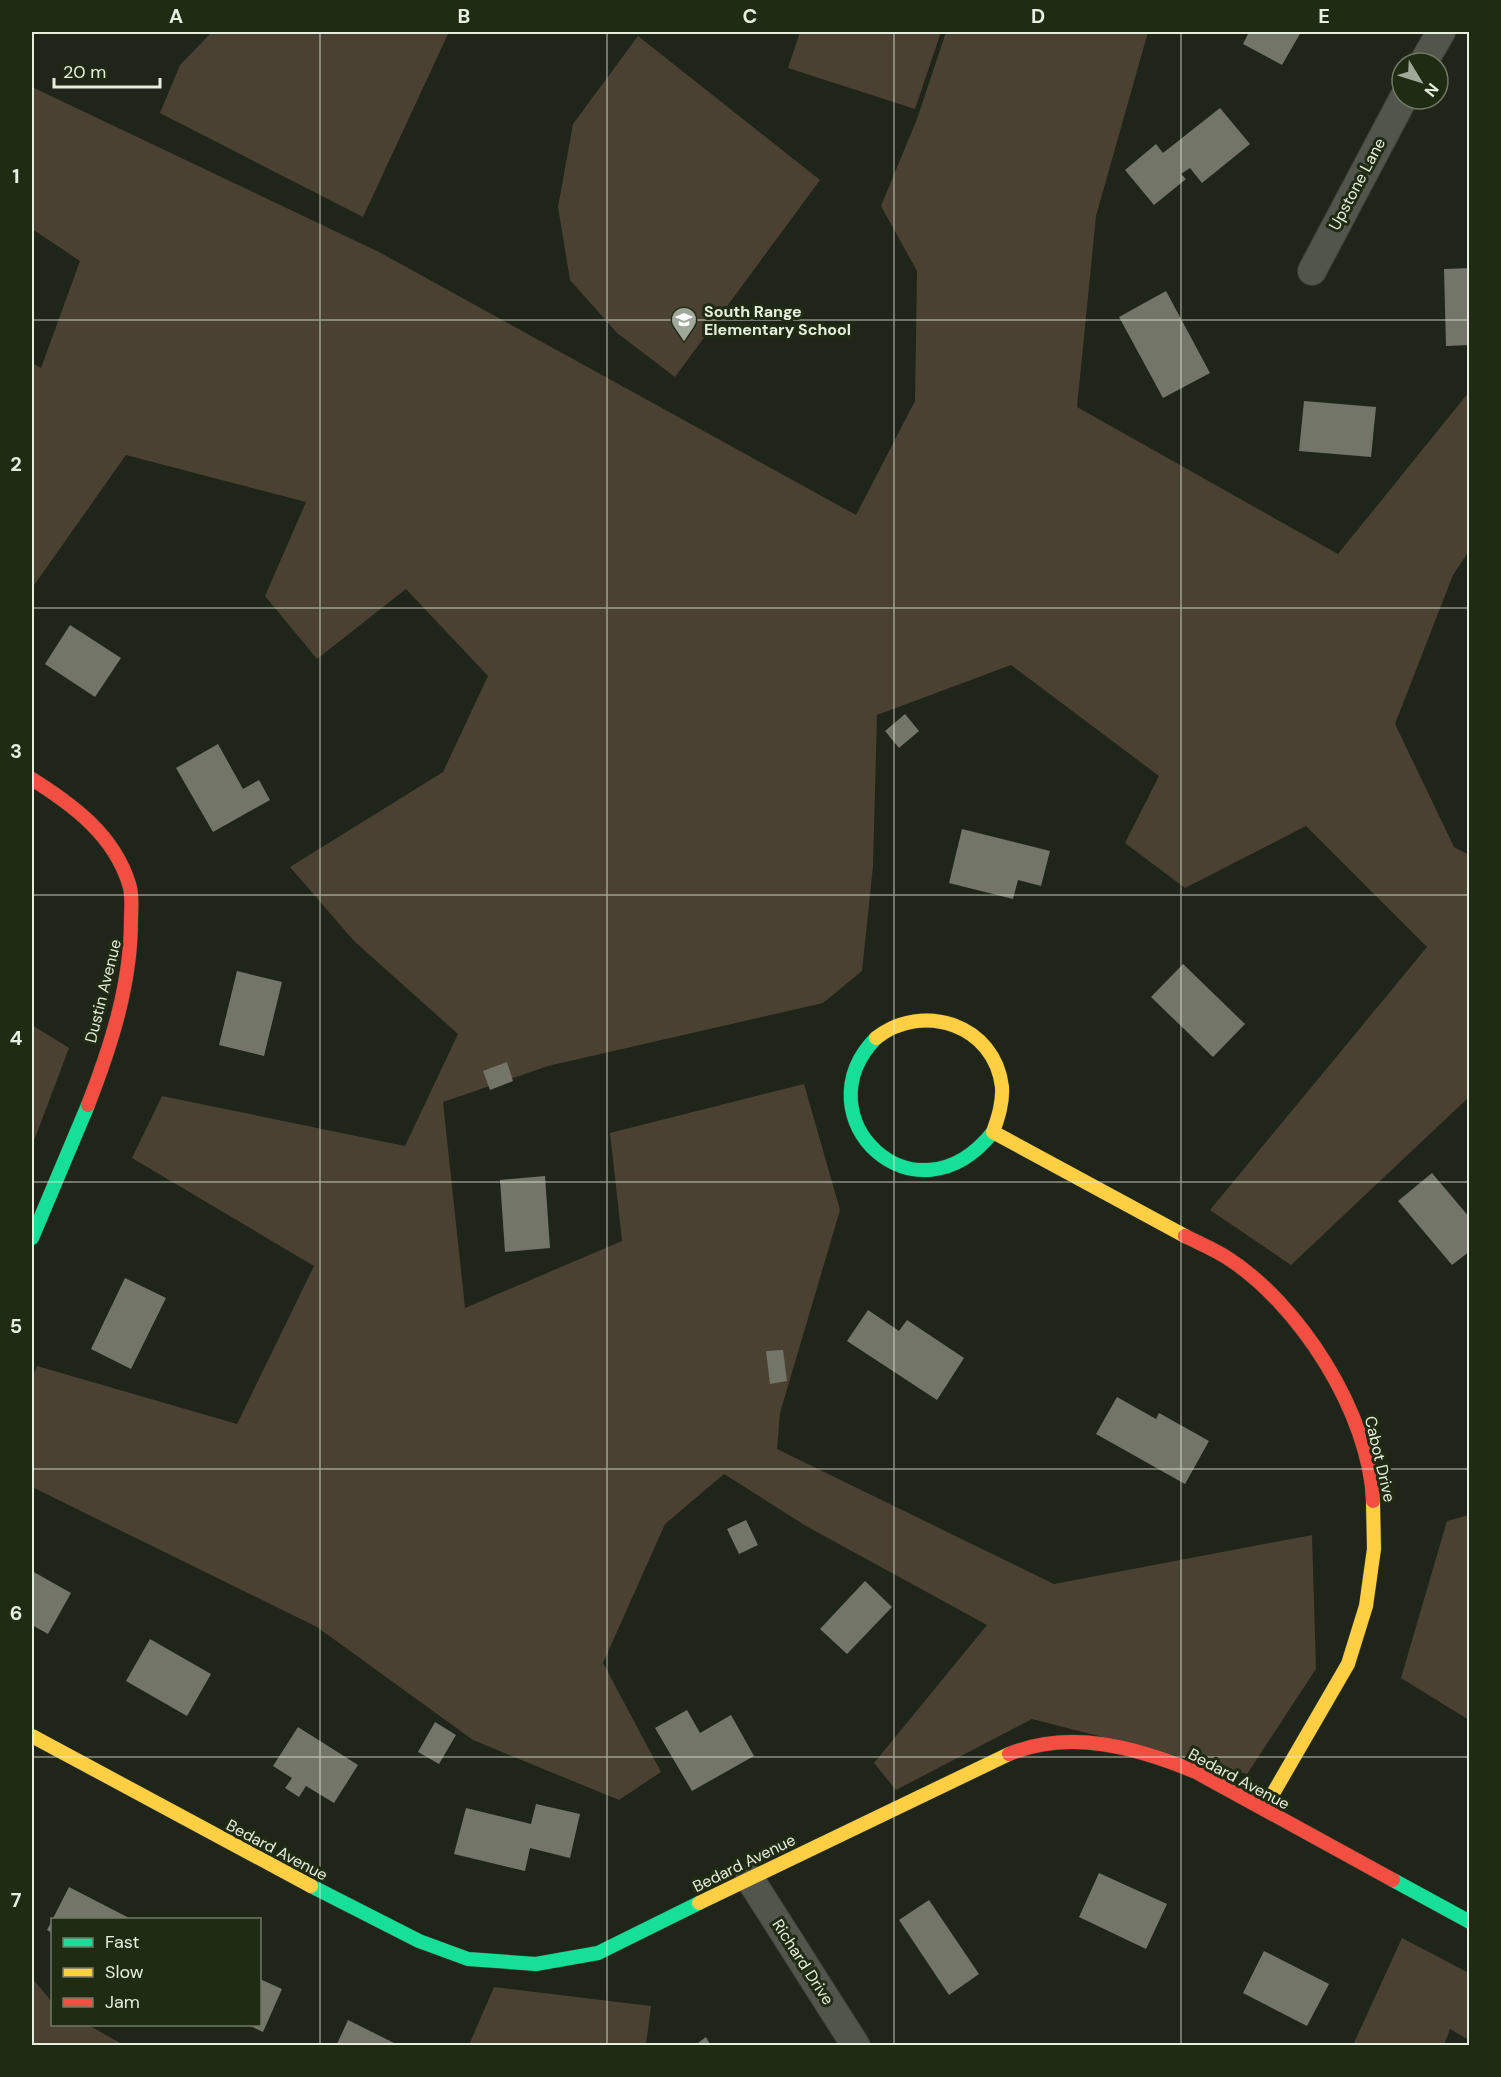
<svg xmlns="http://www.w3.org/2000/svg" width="1501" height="2077" viewBox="0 0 1501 2077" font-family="'DM Sans',sans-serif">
<rect width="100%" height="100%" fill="#1f2519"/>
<g fill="#4b4132">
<polygon points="212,32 442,32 448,34 363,217 160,113 180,65"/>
<polygon points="800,32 941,32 915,109 788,68"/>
<polygon points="946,32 1148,32 1096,216 1077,407 1338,554 1469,392 1469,551 1453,575 1395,724 1454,847 1469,855 1469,1097 1291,1265 1210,1210 1427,947 1306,826 1185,888 1125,843 1159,776 1011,665 877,715 873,866 862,971 823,1003 548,1066 443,1102 465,1308 622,1241 610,1133 804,1084 840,1210 780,1413 777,1449 1054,1584 1312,1535 1316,1669 1247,1774 1032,1719 896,1790 874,1763 987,1625 806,1526 724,1474 665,1524 603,1663 661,1772 619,1800 473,1740 317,1627 32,1487 32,1378 37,1366 237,1424 314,1266 132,1158 162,1096 405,1146 458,1034 354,941 290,867 443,772 488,676 406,589 317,659 265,596 306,502 126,455 32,588 32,363 41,368 80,261 32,229 32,87 379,252 856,515 915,401 917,271 881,206 917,119"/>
<polygon points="638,36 820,180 675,377 617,333 570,280 558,207 573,124"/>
<polygon points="32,1025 69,1048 32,1146"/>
<polygon points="1469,1515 1470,1515 1469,1720 1401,1678 1447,1521"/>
<polygon points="1402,1938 1469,1973 1469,2040 1450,2029 1444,2045 1353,2045"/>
<polygon points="32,1978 52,2002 52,2024 88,2025 124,2045 32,2045"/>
<polygon points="494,1987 651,2006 646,2045 469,2045"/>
</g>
<g fill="#747569">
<polygon points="1249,32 1301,32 1282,65 1243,44"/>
<polygon points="1220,108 1250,144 1202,183 1190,168 1181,174 1186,179 1154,205 1125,170 1156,144 1163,153"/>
<polygon points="1470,268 1470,345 1446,346 1444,269"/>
<polygon points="1166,291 1210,373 1163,398 1119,317"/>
<polygon points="1304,401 1376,407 1371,457 1299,451"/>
<polygon points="70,625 121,658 95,697 45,664"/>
<polygon points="905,714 919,731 899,748 885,731"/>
<polygon points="218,744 243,789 259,780 270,800 213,832 176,768"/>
<polygon points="962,829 1050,851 1041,886 1018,880 1013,899 949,883"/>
<polygon points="1183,964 1245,1024 1213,1057 1151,997"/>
<polygon points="237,971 282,982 264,1056 219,1045"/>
<polygon points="507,1062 513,1081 490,1090 483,1071"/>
<polygon points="1432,1173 1470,1218 1470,1251 1452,1265 1398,1201"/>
<polygon points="545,1176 550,1248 505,1252 500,1180"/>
<polygon points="125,1278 166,1298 131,1369 91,1349"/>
<polygon points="868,1310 899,1331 907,1320 964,1358 937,1400 847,1341"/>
<polygon points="783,1350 787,1381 770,1384 766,1351"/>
<polygon points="1117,1397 1156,1419 1159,1413 1209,1441 1185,1484 1096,1434"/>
<polygon points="746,1520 758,1545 739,1554 727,1529"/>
<polygon points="32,1571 71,1593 48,1634 32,1625"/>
<polygon points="865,1581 892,1607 847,1654 820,1629"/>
<polygon points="150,1639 211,1674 187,1716 126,1681"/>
<polygon points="687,1710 700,1733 731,1715 754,1756 692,1791 655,1728"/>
<polygon points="435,1722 456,1735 439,1764 418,1752"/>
<polygon points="298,1727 358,1765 334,1803 306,1786 299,1797 285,1788 292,1778 273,1766"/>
<polygon points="536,1804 580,1814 570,1858 530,1848 525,1871 454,1854 466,1808 531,1824"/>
<polygon points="1099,1873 1167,1904 1146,1949 1079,1917"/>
<polygon points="69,1887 133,1920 52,1920 52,1933 47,1930"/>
<polygon points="929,1900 979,1974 949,1995 899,1920"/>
<polygon points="1264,1951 1329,1984 1307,2026 1243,1993"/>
<polygon points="260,1979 282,1989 263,2032 246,2024 260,2024"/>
<polygon points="348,2020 400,2046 336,2046"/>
<polygon points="706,2037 711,2046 694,2046"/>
</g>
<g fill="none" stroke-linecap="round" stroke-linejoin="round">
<defs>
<g id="street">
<polyline points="1423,63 1441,32"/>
<polyline points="1312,271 1403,99"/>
<polyline points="750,1879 856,2046"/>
</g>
<g id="fast">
<path d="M 876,1038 C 799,1117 915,1230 993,1132"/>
<polyline points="32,1238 88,1105"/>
<polyline points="1393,1880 1470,1922"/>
<polyline points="311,1886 419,1941 468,1959 536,1964 598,1953 699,1903"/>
</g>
<g id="slow">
<path d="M 876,1038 C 923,1001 995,1025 1002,1087 C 1003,1103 998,1118 993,1132 L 1185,1236"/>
<polyline points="32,1736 311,1886"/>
<polyline points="1264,1809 1348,1664 1366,1606 1374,1549 1373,1501"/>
<polyline points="699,1903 1009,1754"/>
</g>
<g id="jam">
<path d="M 32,779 C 73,805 114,835 129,884 C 133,895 131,908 131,920 C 131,984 111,1046 88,1105"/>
<path d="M 1185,1236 C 1199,1243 1213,1249 1226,1257 C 1299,1303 1370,1414 1373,1501"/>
<path d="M 1009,1754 C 1070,1729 1136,1747 1196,1772 L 1393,1880"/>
</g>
</defs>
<use href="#street" stroke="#393f34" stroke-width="30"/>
<use href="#fast" stroke="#393f34" stroke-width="15"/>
<use href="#slow" stroke="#393f34" stroke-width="15"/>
<use href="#jam" stroke="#393f34" stroke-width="15"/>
<use href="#street" stroke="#51554c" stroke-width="28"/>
<use href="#fast" stroke="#16e098" stroke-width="14"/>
<use href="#slow" stroke="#ffcf43" stroke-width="14"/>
<use href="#jam" stroke="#f24e42" stroke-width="14"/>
</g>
<path fill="none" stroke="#e6eede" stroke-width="1.5" stroke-opacity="0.55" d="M 320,32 L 320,2046M 607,32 L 607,2046M 894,32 L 894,2046M 1181,32 L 1181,2046M 32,320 L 1470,320M 32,608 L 1470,608M 32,895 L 1470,895M 32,1182 L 1470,1182M 32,1469 L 1470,1469M 32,1757 L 1470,1757"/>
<defs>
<symbol id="school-pin" viewBox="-11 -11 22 30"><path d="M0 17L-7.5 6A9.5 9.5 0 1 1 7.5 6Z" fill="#a0a899" stroke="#202b13"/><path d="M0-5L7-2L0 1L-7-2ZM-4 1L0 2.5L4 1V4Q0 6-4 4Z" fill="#fff"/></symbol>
</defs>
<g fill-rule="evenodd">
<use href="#school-pin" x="669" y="305" width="30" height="40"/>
</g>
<g text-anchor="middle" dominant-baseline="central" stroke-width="6" stroke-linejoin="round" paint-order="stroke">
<g font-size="16" fill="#e6eede" stroke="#202b13">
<text transform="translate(1357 184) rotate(-62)">Upstone Lane</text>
<text transform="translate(103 991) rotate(-76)">Dustin Avenue</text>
<text transform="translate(1380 1459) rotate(77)">Cabot Drive</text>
<text transform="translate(1239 1779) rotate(28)">Bedard Avenue</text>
<text transform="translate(277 1850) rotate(28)">Bedard Avenue</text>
<text transform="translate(744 1863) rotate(-26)">Bedard Avenue</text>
<text transform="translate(803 1962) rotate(57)">Richard Drive</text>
</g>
<g font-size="16" font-weight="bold" fill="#e6eede" stroke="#202b13" text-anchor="start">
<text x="704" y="311">South Range<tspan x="704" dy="18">Elementary School</tspan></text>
</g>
</g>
<rect width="1501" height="2077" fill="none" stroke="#202b13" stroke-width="66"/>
<rect x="51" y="1918" width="210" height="108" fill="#202b13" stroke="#6f7964" stroke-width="1.5"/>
<rect x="63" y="1938" width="30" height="9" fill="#16e098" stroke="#6f7964" stroke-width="1.5"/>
<text x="105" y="1948" font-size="18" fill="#e6eede">Fast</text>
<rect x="63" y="1968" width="30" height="9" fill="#ffcf43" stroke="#6f7964" stroke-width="1.5"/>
<text x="105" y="1978" font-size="18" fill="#e6eede">Slow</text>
<rect x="63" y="1998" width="30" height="9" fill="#f24e42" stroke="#6f7964" stroke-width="1.5"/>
<text x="105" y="2008" font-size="18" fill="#e6eede">Jam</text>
<g transform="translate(1420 81) rotate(128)"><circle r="28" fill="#202b13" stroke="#6f7964" stroke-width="1.5"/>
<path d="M0-4.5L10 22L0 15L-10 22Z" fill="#a0a899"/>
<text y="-9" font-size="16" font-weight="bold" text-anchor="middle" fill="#e6eede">N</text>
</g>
<path d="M54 78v9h106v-9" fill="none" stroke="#e6eede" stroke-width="3"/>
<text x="63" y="78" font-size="18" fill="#e6eede" stroke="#202b13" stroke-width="4.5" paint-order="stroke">20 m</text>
<rect x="33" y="33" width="1435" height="2011" fill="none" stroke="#e6eede" stroke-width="2"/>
<g font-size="20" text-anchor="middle" font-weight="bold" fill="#e6eede">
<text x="176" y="23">A</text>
<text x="464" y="23">B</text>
<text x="750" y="23">C</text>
<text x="1038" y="23">D</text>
<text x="1324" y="23">E</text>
<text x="16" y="183">1</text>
<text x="16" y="471">2</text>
<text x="16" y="758">3</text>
<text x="16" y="1045">4</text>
<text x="16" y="1333">5</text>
<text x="16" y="1620">6</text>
<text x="16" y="1907">7</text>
</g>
</svg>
